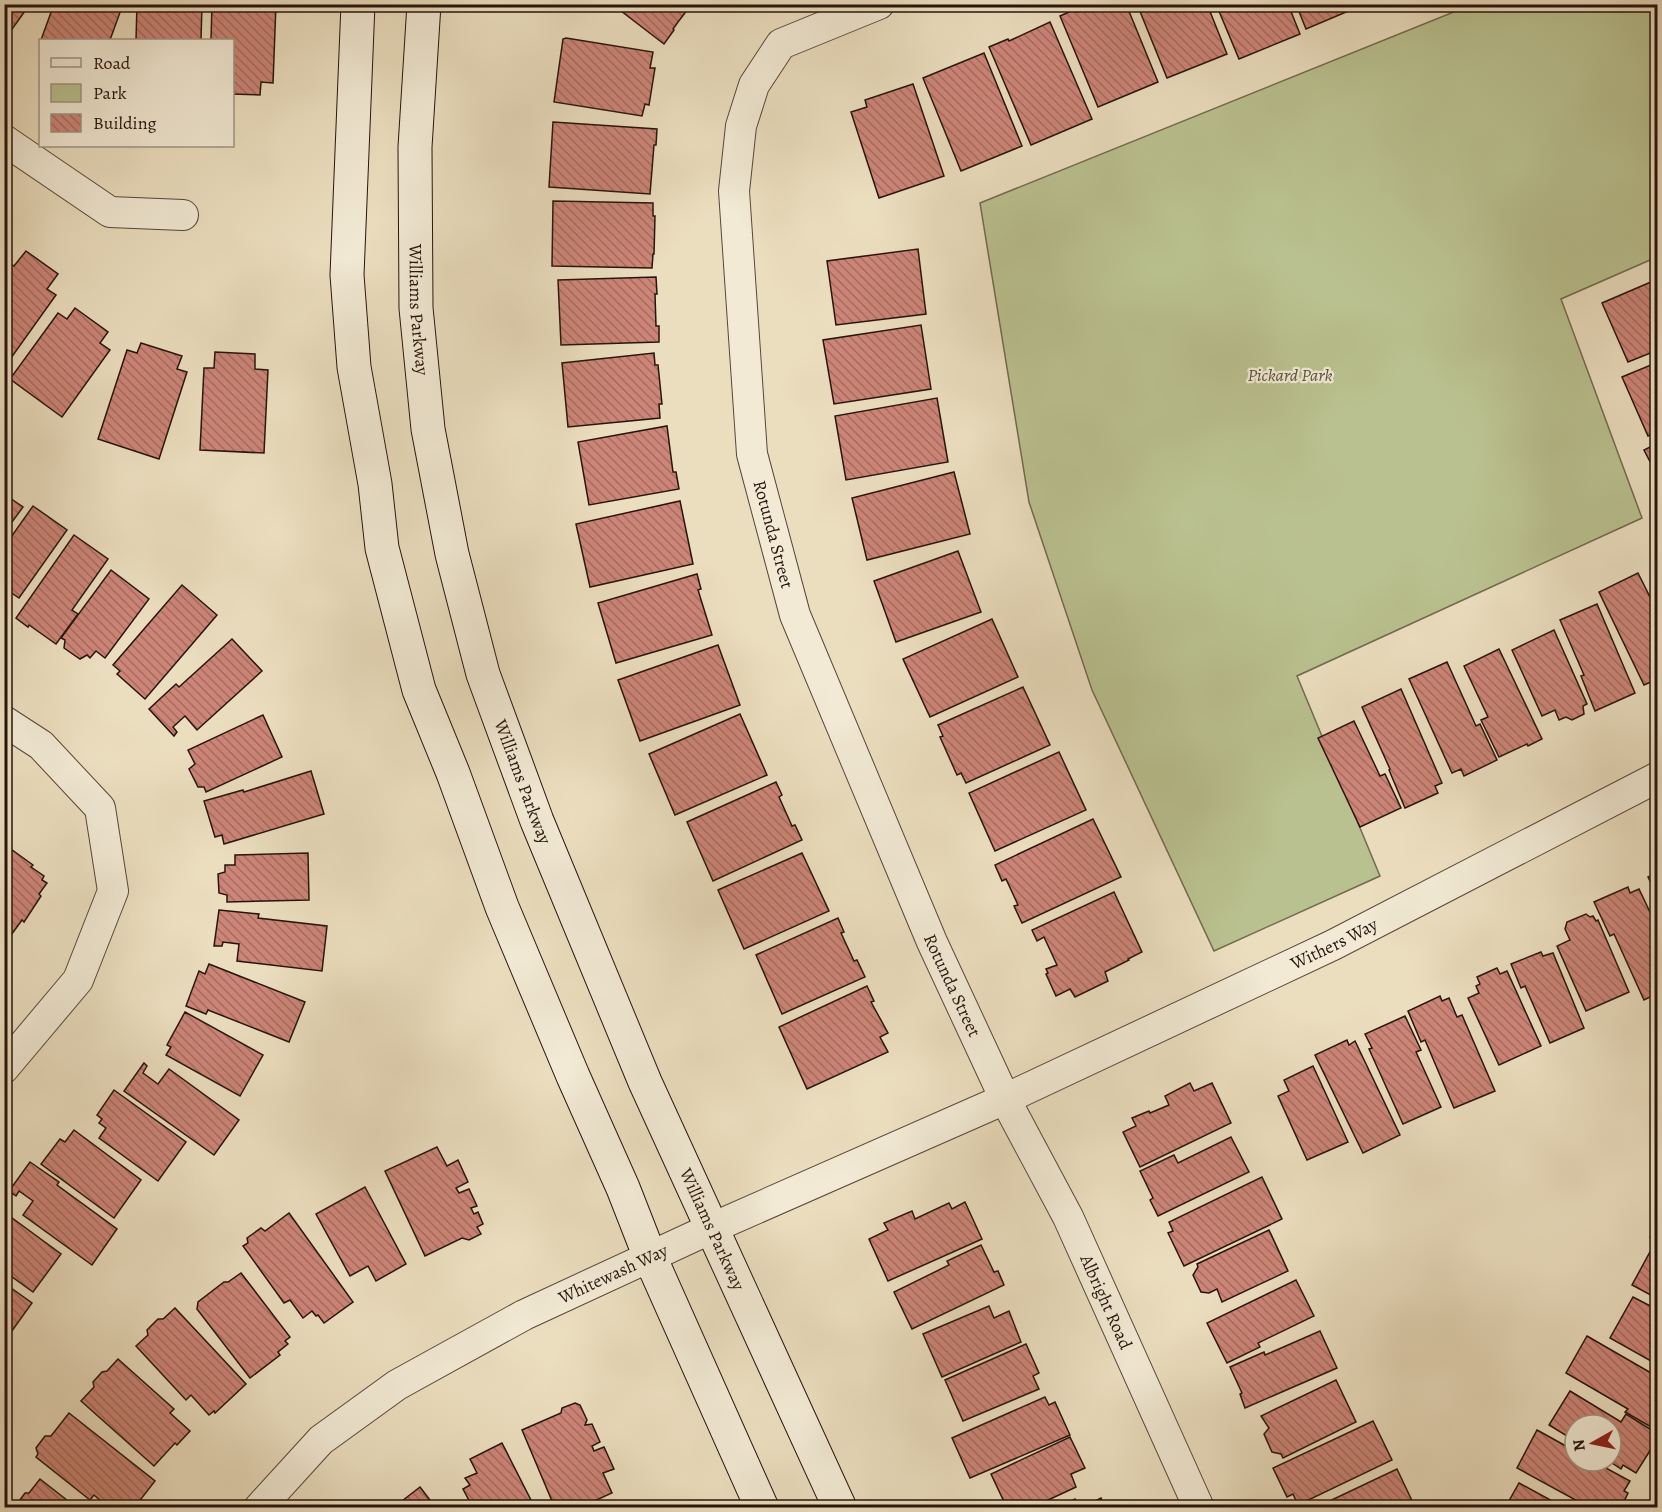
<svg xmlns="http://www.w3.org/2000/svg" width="1662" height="1512" viewBox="0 0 1662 1512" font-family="Alegreya,serif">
<defs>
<pattern id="building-back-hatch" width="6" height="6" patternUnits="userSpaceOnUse" patternTransform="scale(1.5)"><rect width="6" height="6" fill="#cd8578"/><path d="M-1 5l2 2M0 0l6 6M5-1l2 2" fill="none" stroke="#a66c61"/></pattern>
</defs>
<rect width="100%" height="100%" fill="#ebdebf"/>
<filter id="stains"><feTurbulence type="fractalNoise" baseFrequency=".00333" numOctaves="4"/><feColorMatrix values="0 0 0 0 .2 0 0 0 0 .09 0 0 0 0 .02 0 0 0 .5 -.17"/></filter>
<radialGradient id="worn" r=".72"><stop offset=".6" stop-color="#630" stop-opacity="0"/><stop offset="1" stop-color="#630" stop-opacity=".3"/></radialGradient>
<polygon fill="#bac190" stroke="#706a4e" stroke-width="1.5" points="1471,5 1649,5 1657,27 1657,257 1561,299 1642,518 1297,676 1380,876 1214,951 1092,690 1029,502 980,203"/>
<g fill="url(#building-back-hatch)" stroke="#27140d" stroke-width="1.5">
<polygon points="4,4 30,4 10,32 4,28"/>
<polygon points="54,4 123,4 110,40 41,40"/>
<polygon points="137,4 202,4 201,40 136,40"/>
<polygon points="212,4 276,4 273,83 261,82 260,95 232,94 232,40 211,40"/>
<polygon points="612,4 694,4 692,7 691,5 678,22 673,29 674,30 664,44"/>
<polygon points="1097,4 1126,4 1158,82 1098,107 1060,16 1076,9 1077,12"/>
<polygon points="1137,4 1207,4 1227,54 1167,78"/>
<polygon points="1216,4 1288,4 1300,34 1239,59"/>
<polygon points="1296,4 1365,4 1306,29"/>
<polygon points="1050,22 1092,119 1031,145 989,47 1008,39 1009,41"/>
<polygon points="566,38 653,52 650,68 655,68 649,105 645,104 642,116 554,102 563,39"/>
<polygon points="984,53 1022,146 961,171 923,78"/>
<polygon points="913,84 944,176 879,198 851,112 867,107 865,100"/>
<polygon points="553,122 657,129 656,145 654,145 650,194 549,187"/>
<polygon points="553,201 653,203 653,216 655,216 654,254 653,254 652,268 552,266"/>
<polygon points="918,249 926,314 836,325 827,261"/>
<polygon points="26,251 58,274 47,289 56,295 11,358 4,353 4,259 14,266"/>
<polygon points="656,277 657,294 655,294 656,326 659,326 659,342 561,345 558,280"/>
<polygon points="1658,279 1658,350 1628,362 1602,303"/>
<polygon points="75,308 108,332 100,343 110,350 62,417 10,379 58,313 67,319"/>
<polygon points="921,325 931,389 834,404 823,340"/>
<polygon points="141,343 182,356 177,369 187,372 159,459 98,439 127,350 137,353"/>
<polygon points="215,352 255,354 255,369 268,370 264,453 200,450 204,368 214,368"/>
<polygon points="654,353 655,365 658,365 662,404 659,404 660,418 568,427 562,363"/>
<polygon points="1658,362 1658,432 1648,436 1622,377"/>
<polygon points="937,398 948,462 846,480 835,416"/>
<polygon points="667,426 673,472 676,472 679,489 589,505 578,442"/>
<polygon points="1658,443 1658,477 1644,450"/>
<polygon points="954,472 970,534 867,560 852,498"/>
<polygon points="4,494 23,507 4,533"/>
<polygon points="680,501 693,564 590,587 576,524"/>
<polygon points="33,506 67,530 19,598 10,592 8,595 4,593 4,547"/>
<polygon points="74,535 108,559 72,610 78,614 56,644 29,625 28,627 16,618"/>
<polygon points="958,551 981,612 896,642 874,581"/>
<polygon points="111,570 149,599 105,658 96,651 90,658 87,655 80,659 64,648 65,640 61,638"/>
<polygon points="1638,573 1658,613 1657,688 1653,681 1644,685 1599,592"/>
<polygon points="697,574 701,589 698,590 712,635 616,663 598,603"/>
<polygon points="182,585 217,615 145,699 117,674 120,671 113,665"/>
<polygon points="1597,604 1635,693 1595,711 1581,676 1584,675 1560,620"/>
<polygon points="992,619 1018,677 930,717 903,659"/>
<polygon points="1554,630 1587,704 1583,706 1584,714 1572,720 1566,717 1559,720 1555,710 1542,716 1512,650"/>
<polygon points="232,639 262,671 197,730 185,716 173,727 177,732 174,736 149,709 176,684 179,687"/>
<polygon points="718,645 740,705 640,741 618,680"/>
<polygon points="1499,649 1542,739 1528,746 1527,744 1499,757 1481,720 1488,717 1464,666"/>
<polygon points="1447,662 1476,726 1480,724 1497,760 1464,776 1461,769 1452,773 1409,679"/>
<polygon points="1023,687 1050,745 966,783 961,773 957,775 940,737 943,736 938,725"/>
<polygon points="1401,689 1442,783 1435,786 1438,793 1405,808 1389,770 1390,769 1362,707"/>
<polygon points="740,714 767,775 675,815 649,754"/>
<polygon points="263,715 282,757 206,792 204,787 198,787 189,769 195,764 188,750"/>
<polygon points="1354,721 1380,776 1385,774 1401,808 1360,827 1318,738"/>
<polygon points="1059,752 1086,810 995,851 969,793"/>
<polygon points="311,771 324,814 224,844 222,835 215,837 204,801 243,790 244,792"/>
<polygon points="776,782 782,795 779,797 792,826 795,825 802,840 713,881 687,822"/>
<polygon points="1093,819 1121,877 1022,923 1014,906 1018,905 1006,879 1002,881 995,865"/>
<polygon points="4,844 33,865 31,867 44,876 42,880 47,883 39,894 41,896 24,922 22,920 6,942 4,941"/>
<polygon points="308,853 309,900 227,902 227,895 219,893 218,874 225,872 225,865 235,865 235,855"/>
<polygon points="802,853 829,911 744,949 718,890"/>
<polygon points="1658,873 1658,898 1648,877"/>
<polygon points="1628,887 1630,893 1639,889 1658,929 1658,993 1644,1000 1614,934 1610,936 1594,902"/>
<polygon points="1114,892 1142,952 1128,959 1129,960 1105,972 1108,981 1075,997 1070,989 1056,996 1046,974 1048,973 1046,969 1057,965 1044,937 1037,941 1032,930"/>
<polygon points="219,910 259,914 258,918 327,926 322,971 237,961 239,944 223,942 222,946 214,946"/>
<polygon points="1586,914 1590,917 1593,916 1596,921 1598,920 1629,992 1586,1011 1557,946 1570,940 1565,929 1567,922"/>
<polygon points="838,918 844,932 841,933 854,961 857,960 865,977 782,1014 756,955"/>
<polygon points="1541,952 1543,956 1553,953 1584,1028 1550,1043 1525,986 1521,988 1511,964"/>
<polygon points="209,964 305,1002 289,1042 208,1010 206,1014 186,1006 199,971 205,974"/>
<polygon points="1497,968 1500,974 1507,971 1541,1046 1499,1065 1468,998 1479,993 1476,986 1480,984 1477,977"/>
<polygon points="867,986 874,1001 871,1002 888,1033 880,1037 888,1052 807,1089 779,1027"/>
<polygon points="1440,996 1442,1001 1449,998 1457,1017 1462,1015 1495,1091 1454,1108 1425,1040 1421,1042 1408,1011"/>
<polygon points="185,1012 263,1055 240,1096 166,1055 171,1047 167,1045"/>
<polygon points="1405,1016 1421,1050 1416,1052 1441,1107 1403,1124 1369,1049 1372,1048 1365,1034"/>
<polygon points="1347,1040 1349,1045 1355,1041 1400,1135 1363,1153 1315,1055"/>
<polygon points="144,1063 147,1066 143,1073 158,1084 169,1069 239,1120 214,1155 124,1091"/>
<polygon points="1313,1066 1348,1142 1307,1160 1278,1096 1289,1091 1284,1080"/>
<polygon points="1190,1083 1194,1091 1212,1083 1231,1123 1140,1167 1123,1132 1136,1126 1132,1118 1149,1111 1150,1113 1169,1105 1165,1096"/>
<polygon points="114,1090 186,1142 158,1181 99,1138 106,1128 99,1123 102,1119 97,1115"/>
<polygon points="74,1130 141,1180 114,1218 41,1164 60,1139 65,1142"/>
<polygon points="1231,1137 1249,1172 1158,1216 1150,1200 1153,1198 1140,1171 1174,1155 1178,1163"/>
<polygon points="437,1147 447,1166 458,1160 468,1182 456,1188 459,1193 469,1189 477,1206 471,1208 474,1214 478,1212 483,1224 477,1227 481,1234 469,1240 462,1238 425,1256 385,1171"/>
<polygon points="30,1162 59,1182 57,1185 117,1229 92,1265 23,1215 33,1201 19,1191 16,1196 9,1191"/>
<polygon points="1262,1177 1282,1219 1184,1266 1168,1233 1173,1231 1169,1222"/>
<polygon points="365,1187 406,1264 376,1281 368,1266 350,1276 316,1214"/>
<polygon points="965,1202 982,1239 888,1281 869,1239 888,1230 884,1223 912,1211 915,1219 949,1203 952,1209"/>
<polygon points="4,1212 61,1254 33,1292 4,1271"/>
<polygon points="289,1213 353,1302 324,1323 318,1315 316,1316 312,1311 303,1318 290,1300 284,1303 243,1246 248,1243 247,1238 261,1228 265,1231"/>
<polygon points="1658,1223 1658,1242 1650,1237"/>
<polygon points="1269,1230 1288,1271 1222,1302 1217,1289 1209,1293 1201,1292 1193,1275 1198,1267 1197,1264"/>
<polygon points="981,1245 994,1272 998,1271 1004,1285 912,1329 894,1292 949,1265 947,1261"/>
<polygon points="1651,1250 1658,1254 1658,1299 1632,1285"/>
<polygon points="241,1273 290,1337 285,1341 288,1344 278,1352 280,1355 250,1378 197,1309 198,1302 224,1282 228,1282"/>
<polygon points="1296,1280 1314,1316 1258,1343 1260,1347 1227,1363 1207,1323"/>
<polygon points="4,1283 32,1303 9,1335 4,1332"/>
<polygon points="1633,1297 1658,1310 1658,1365 1610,1338"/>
<polygon points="989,1306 994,1318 1009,1311 1021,1342 942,1377 923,1334"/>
<polygon points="175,1308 246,1384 215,1413 214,1411 209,1415 191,1395 186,1400 136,1346 148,1335 147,1330 158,1319 163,1319"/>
<polygon points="1320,1331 1337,1368 1245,1408 1240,1394 1242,1393 1230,1367 1264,1352 1265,1355"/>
<polygon points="1587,1336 1658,1377 1658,1431 1625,1412 1628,1409 1566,1373"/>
<polygon points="1026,1344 1039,1373 1033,1376 1039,1389 963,1421 945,1380"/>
<polygon points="118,1359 174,1409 170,1413 190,1431 177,1445 175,1443 154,1466 81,1401 94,1387 93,1382 102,1372 107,1371"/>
<polygon points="1336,1380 1356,1422 1283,1458 1281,1454 1272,1452 1264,1434 1269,1428 1261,1416"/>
<polygon points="1570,1391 1621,1422 1626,1414 1658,1434 1658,1438 1636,1473 1623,1465 1621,1469 1609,1461 1611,1461 1611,1425 1575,1425 1575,1441 1549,1425"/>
<polygon points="1045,1397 1049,1405 1055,1402 1070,1435 970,1478 952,1438"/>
<polygon points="575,1403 580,1405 587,1420 585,1425 592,1424 600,1442 592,1446 594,1451 604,1447 614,1469 603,1473 612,1493 579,1508 555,1508 522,1430 561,1413 562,1408"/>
<polygon points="69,1413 155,1481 134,1508 109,1508 94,1495 90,1500 36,1457 38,1454 36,1448 45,1436 51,1436"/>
<polygon points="1373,1421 1392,1460 1298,1505 1293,1494 1287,1497 1273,1468"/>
<polygon points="1537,1430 1575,1451 1575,1461 1593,1461 1630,1481 1624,1491 1628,1493 1621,1508 1581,1508 1583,1504 1517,1468"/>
<polygon points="1070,1437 1085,1468 1071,1474 1076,1487 1031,1508 1007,1508 991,1474"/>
<polygon points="502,1443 535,1508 473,1508 463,1489 470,1485 465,1478 477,1473 470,1459"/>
<polygon points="1397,1469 1415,1507 1314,1508 1319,1506"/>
<polygon points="40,1479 77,1508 14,1508 25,1493 29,1493"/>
<polygon points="1519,1483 1565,1508 1505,1508"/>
<polygon points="420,1487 436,1508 393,1508"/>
<polygon points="1101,1498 1105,1508 1081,1508"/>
<polygon points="1075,1499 1079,1508 1058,1508"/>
</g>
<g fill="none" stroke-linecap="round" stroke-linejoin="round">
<defs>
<g id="minor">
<path id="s1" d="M 879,4 L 781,44 L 754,85 L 741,126 L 734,191 L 752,454 L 795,615 L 932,942 L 1005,1099 L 1068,1217 L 1199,1508"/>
<polyline points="4,140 110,212 183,215"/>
<polyline points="4,721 41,745 100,808 113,891 78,980 4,1068"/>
<path id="s2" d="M 259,1508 L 321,1440 L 397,1385 L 524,1315 L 712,1228 L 1005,1099 L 1333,945 L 1658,777"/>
</g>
<g id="secondary">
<polyline points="358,4 347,275 354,367 375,484 382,548 419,690 453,773 502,907 573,1076 623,1188 650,1257 762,1508"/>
<path id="s3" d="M 424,4 L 415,147 L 416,308 L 428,429 L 452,554 L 483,674 L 537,821 L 645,1082 L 840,1508"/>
</g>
</defs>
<use href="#minor" stroke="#58463a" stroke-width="32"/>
<use href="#secondary" stroke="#27140d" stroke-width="35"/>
<use href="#minor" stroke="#f2ead5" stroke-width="30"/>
<use href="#secondary" stroke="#f2ead5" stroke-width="33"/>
</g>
<g text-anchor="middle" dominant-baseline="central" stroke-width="4.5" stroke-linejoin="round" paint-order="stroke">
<g font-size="18" fill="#27140d" stroke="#f2ead5">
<text stroke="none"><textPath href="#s3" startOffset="306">Williams Parkway</textPath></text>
<text stroke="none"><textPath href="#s1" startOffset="610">Rotunda Street</textPath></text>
<text stroke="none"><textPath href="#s3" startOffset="792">Williams Parkway</textPath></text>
<text stroke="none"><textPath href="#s2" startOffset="1222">Withers Way</textPath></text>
<text stroke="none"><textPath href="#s1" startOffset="1096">Rotunda Street</textPath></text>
<text stroke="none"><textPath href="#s3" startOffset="1278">Williams Parkway</textPath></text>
<text stroke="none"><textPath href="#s2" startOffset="429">Whitewash Way</textPath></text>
<text stroke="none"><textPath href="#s1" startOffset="1448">Albright Road</textPath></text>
</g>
<g font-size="18" font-style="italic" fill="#5a513b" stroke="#f2ead5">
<text x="1290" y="375">Pickard Park</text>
</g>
</g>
<rect width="1662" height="1512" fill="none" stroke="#ebdebf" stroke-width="24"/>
<rect x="6" y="6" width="1650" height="1500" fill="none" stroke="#27140d" stroke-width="3"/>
<rect x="12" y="12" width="1638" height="1488" fill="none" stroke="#27140d" stroke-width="1.5"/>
<rect x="39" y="39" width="195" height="108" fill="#f2ead5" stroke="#a19485" stroke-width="1.5"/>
<rect x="51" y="58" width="30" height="9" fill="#f2ead5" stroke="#a19485" stroke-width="1.5"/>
<text x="93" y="69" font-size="18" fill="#27140d">Road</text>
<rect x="51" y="84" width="30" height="18" fill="#bac190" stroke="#a19485" stroke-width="1.5"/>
<text x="93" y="99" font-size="18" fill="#27140d">Park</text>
<rect x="51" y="114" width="30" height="18" fill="url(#building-back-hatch)" stroke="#a19485" stroke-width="1.5"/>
<text x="93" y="129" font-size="18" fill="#27140d">Building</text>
<g transform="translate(1593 1443) rotate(261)"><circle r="28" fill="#f2ead5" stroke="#a19485" stroke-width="1.5"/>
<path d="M0-4.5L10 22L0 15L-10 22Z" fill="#8f2418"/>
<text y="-9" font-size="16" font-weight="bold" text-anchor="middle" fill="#27140d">N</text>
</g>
<rect width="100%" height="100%" filter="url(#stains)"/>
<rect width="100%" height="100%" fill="url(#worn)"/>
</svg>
